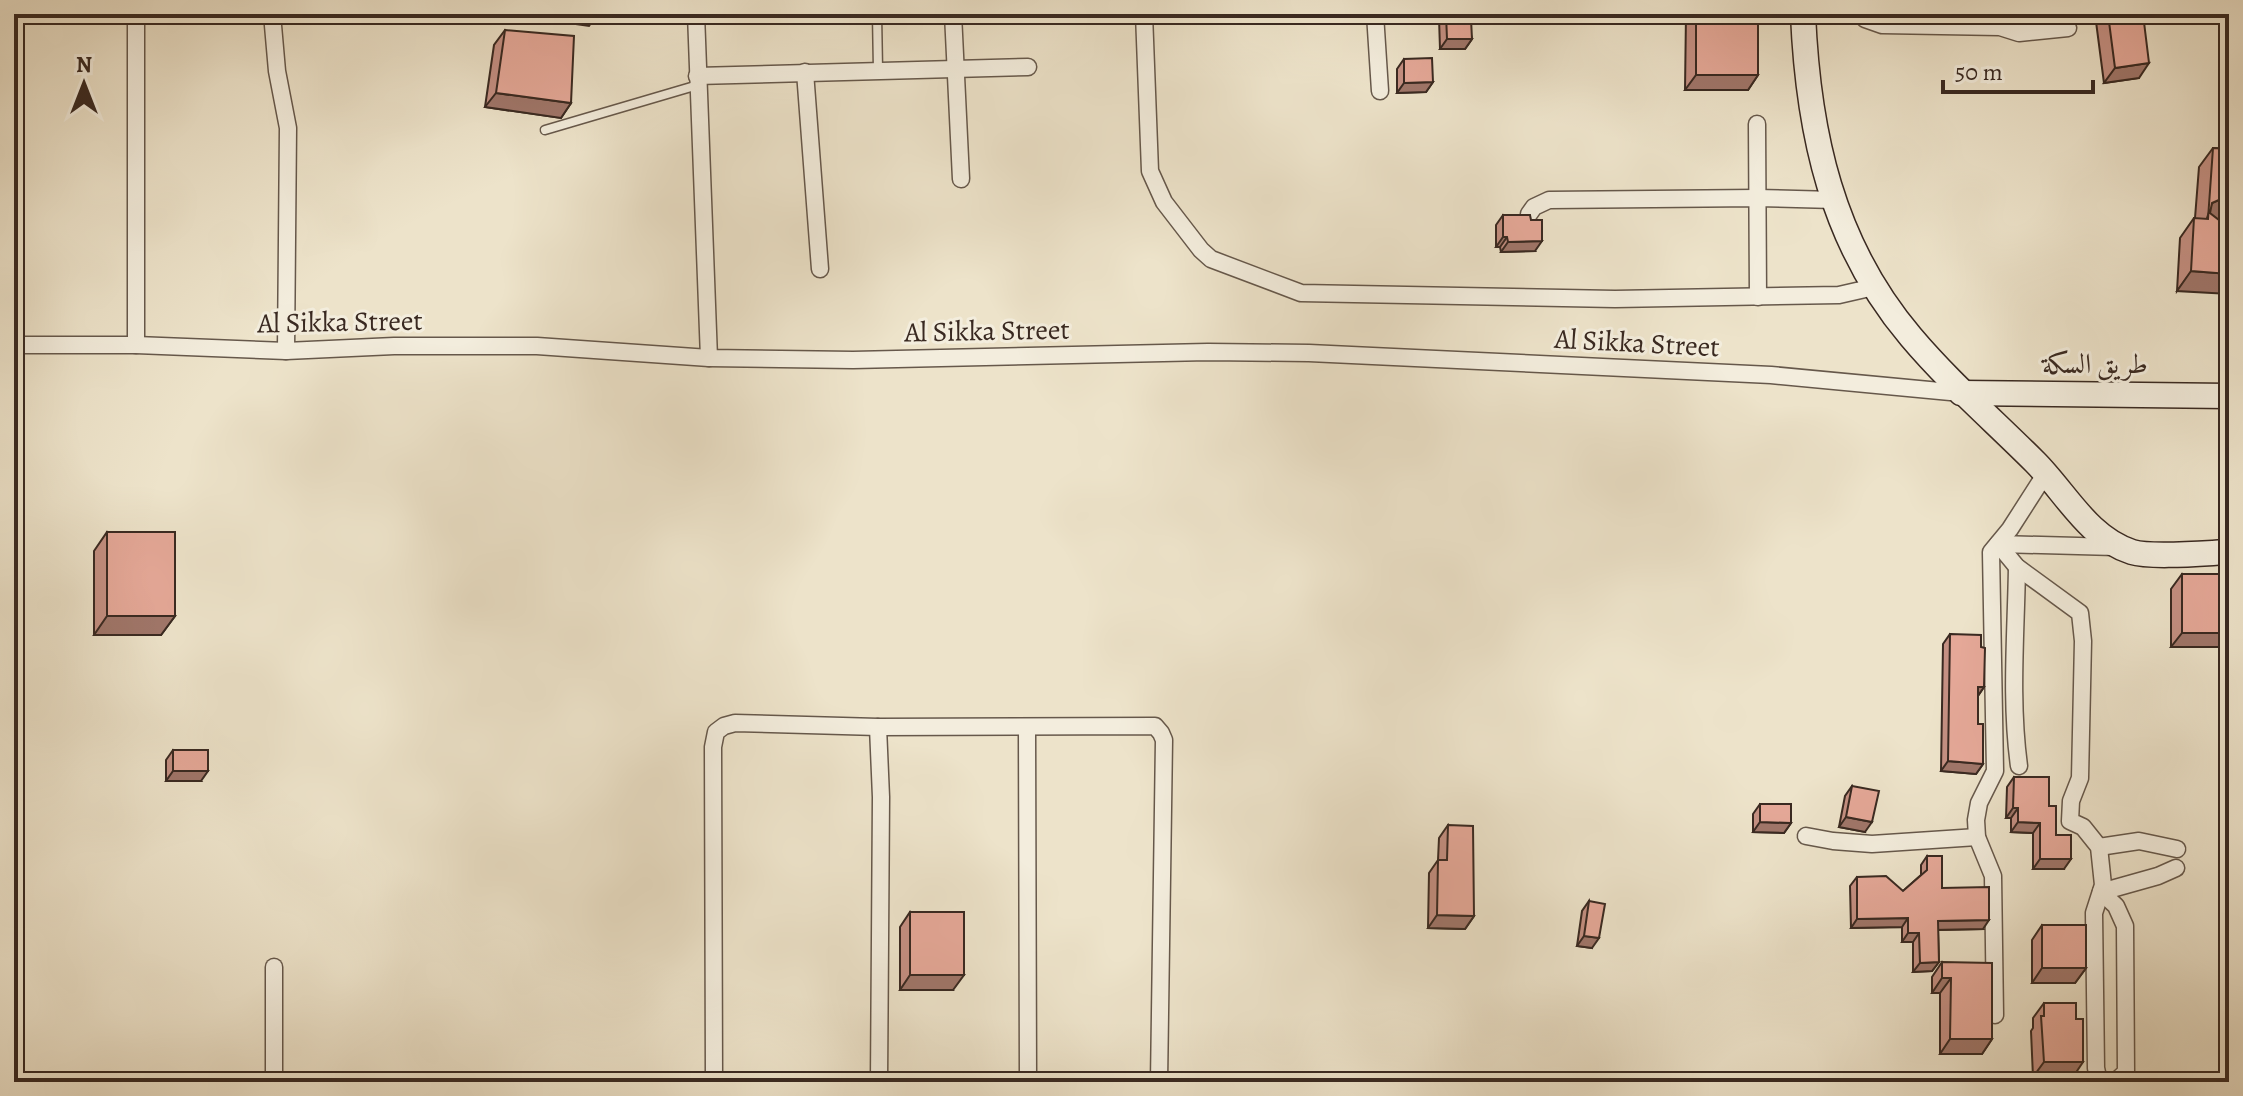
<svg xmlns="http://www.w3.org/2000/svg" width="2243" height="1096" viewBox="0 0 2243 1096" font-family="Alegreya,Amiri,serif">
<rect width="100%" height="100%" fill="#ede3ca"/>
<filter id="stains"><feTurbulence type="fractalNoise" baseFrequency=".0025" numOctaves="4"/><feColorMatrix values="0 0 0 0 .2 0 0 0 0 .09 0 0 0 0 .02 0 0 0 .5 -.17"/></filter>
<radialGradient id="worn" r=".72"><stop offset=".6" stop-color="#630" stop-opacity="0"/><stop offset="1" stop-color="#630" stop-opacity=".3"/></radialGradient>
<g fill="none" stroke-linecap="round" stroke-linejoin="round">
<defs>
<g id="lane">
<polyline points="877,14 878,70"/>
<polyline points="545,130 698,85"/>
</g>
<g id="street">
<polyline points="272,14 277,71 288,128 286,351"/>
<polyline points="696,14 709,358"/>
<polyline points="953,14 961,179"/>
<polyline points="1144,14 1150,171 1164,202 1201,250 1211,259 1301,293 1615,299 1839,295 1874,287"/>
<polyline points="1375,14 1380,91"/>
<polyline points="1863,14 1865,19 1882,25 2000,27 2019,33 2068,28"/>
<polyline points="805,72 820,269"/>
<polyline points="697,76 1028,67"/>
<polyline points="1757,124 1758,297"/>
<polyline points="1529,214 1534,207 1549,200 1757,198 1834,200"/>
<polyline points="14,345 136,345 286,351 394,346 537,346 709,358 853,360 1208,352 1309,353 1771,375 1961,393"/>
<polyline points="136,345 136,14"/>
<polyline points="1998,544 2017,567 2080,613 2083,641 2080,778 2071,801 2070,821 2083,827 2099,847 2103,885 2094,913 2096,1068 2099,1082"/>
<polyline points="1998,544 2115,547"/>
<path d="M 2017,567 C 2016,633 2010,700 2019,766"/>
<polyline points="878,727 881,797 879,1082"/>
<polyline points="1027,727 1028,1082"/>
<polyline points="1806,836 1833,841 1872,844 1977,837"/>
<polyline points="2099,847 2139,841 2177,849"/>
<polyline points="2101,892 2116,906 2125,926 2126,1072 2116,1081 2107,1082"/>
<polyline points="2101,892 2158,876 2176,868"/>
<polyline points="1995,1015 1993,876 1977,837 1976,820 1979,803 1995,771 1991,552 2010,529 2046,473"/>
<polyline points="274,1082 274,967"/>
<polyline points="714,1082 713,747 716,732 724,726 735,723 878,727 1155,726 1161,733 1164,740 1159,1082"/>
</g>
<g id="secondary">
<path d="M 1803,14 C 1808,133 1832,244 1911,337 C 1949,382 1993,420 2035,462 C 2066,493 2088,538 2132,552 C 2152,558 2206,553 2229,552"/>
<polyline points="1961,393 2229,396"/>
</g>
</defs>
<use href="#lane" stroke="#66584b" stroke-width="11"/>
<use href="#street" stroke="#66584b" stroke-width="19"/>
<use href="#secondary" stroke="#392921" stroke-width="27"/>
<use href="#lane" stroke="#f3eddd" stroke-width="8"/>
<use href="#street" stroke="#f3eddd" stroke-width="16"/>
<use href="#secondary" stroke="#f3eddd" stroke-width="24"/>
</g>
<g fill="#c59083" stroke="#392921" stroke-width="2">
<polygon points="1401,14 1466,14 1472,39 1465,49 1440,49 1439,18 1402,19"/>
<polygon points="1686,14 1758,14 1758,75 1748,90 1685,90"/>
<polygon points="2095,14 2143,14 2139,78 2104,83"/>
<polygon points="505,30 571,103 561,118 485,107 494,45"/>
<polygon points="1404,59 1433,82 1426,92 1397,93 1397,69"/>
<polygon points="2213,148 2229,149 2229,220 2217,219 2219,220 2229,221 2177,291 2180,238 2194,218 2195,218 2199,167"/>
<polygon points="1503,215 1535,251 1501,252 1500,247 1496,247 1496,225"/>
<polygon points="107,532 175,616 161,635 94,635 94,551"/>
<polygon points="2182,574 2229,647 2171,647 2171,589"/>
<polygon points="1950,634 1981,647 1984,687 1978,696 1978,724 1983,764 1976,774 1941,771 1943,644"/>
<polygon points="173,750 201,781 166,781 166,760"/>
<polygon points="2014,777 2049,806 2064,869 2033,869 2033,833 2011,832 2011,818 2006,818 2007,787"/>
<polygon points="1852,786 1865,832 1839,827 1845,796"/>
<polygon points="1760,804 1791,823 1784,833 1753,832 1753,814"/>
<polygon points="1448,825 1474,916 1465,929 1428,928 1429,873 1438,860 1439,838"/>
<polygon points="2229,825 2229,866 2226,866 2226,829"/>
<polygon points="1927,856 1942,888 1983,929 1938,930 1939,962 1932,971 1913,972 1913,942 1902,942 1902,927 1851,928 1850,886 1857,877 1903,891 1921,875 1921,865"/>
<polygon points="1589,901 1592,948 1577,946 1582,911"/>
<polygon points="910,912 953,990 900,990 900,927"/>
<polygon points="2042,925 2086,968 2075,983 2032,983 2032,940"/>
<polygon points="1942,962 1992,1039 1982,1054 1940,1054 1940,993 1932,993 1932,977"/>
<polygon points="2044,1003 2076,1019 2073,1077 2033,1077 2031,1031 2033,1028 2033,1018"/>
</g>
<g fill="#a0766a" stroke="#392921" stroke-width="2">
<polygon points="514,14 597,14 589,26 513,15"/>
<polygon points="1405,14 1442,14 1439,18 1402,19"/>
<polygon points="1447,39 1472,39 1465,49 1440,49"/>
<polygon points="2149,63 2139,78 2104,83 2115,68"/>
<polygon points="1696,75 1758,75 1748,90 1685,90"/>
<polygon points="1433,82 1426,92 1397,93 1404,83"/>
<polygon points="496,93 571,103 561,118 485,107"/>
<polygon points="2221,199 2229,199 2229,220 2207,218 2212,203"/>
<polygon points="1503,237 1507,237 1500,247 1496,247"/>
<polygon points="1542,241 1535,251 1501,252 1508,242"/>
<polygon points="2191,271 2229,274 2229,294 2177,291"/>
<polygon points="107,616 175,616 161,635 94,635"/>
<polygon points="2182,633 2229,633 2229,647 2171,647"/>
<polygon points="1978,687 1984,687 1977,697"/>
<polygon points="1948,761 1983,764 1976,774 1941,771"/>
<polygon points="173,771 208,771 201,781 166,781"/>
<polygon points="2013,808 2018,808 2011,818 2006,818"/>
<polygon points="1846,817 1872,822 1865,832 1839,827"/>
<polygon points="1760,822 1791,823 1784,833 1753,832"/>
<polygon points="2018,822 2040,823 2033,833 2011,832"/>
<polygon points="2040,859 2071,859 2064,869 2033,869"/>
<polygon points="1437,915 1474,916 1465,929 1428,928"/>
<polygon points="1908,918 1902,927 1851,928 1857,919"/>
<polygon points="1989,920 1983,929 1932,930 1938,921"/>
<polygon points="1908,933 1919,933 1913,942 1902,942"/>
<polygon points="1584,936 1599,938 1592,948 1577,946"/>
<polygon points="1939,962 1932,971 1913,972 1920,963"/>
<polygon points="2042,968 2086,968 2075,983 2032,983"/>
<polygon points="910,975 964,975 953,990 900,990"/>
<polygon points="1942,978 1951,978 1940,993 1932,993"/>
<polygon points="1950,1039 1992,1039 1982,1054 1940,1054"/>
<polygon points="2044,1062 2083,1062 2073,1077 2033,1077"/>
</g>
<g fill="#e5a898" stroke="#392921" stroke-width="2">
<polygon points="1446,14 1466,14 1466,19 1471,19 1472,39 1447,39"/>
<rect x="1696" y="14" width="62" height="61"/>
<polygon points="2108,14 2143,14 2149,63 2115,68"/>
<polygon points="505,30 574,36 571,103 496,93"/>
<polygon points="1432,58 1433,82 1404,83 1404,59"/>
<polygon points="2213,148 2229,149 2229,199 2221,199 2212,203 2210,213 2219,220 2229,221 2229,274 2191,271 2194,218 2208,219"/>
<polygon points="1503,215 1530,215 1531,220 1542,220 1542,241 1508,242 1507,237 1503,237"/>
<rect x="107" y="532" width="68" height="84"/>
<rect x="14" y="554" width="4" height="40"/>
<rect x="2182" y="574" width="47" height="59"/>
<polygon points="1950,634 1981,635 1981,647 1985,648 1984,687 1978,687 1978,724 1983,724 1983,764 1948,761"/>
<rect x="173" y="750" width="35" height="21"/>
<polygon points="2014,777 2049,777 2049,806 2056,806 2056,835 2071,835 2071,859 2040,859 2040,823 2018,822 2018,808 2013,808"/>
<polygon points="1852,786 1879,791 1872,822 1846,817"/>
<polygon points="1760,804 1791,804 1791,823 1760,822"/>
<polygon points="1448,825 1473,826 1474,916 1437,915 1438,860 1447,860"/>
<polygon points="1927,856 1942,856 1942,888 1989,887 1989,920 1938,921 1939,962 1920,963 1919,933 1908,933 1908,918 1857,919 1857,877 1886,876 1903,891 1927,870"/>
<polygon points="1589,901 1605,904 1599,938 1584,936"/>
<rect x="910" y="912" width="54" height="63"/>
<rect x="2042" y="925" width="44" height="43"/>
<polygon points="1942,962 1992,963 1992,1039 1950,1039 1951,978 1942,978"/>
<polygon points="2044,1003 2076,1003 2076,1019 2083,1019 2083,1062 2044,1062 2041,1016 2044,1016"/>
</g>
<g text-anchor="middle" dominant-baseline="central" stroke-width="6" stroke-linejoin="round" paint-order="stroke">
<g font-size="28" fill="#392921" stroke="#f3eddd">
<text transform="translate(340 322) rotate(-1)">Al Sikka Street</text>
<text transform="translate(987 331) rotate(-1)">Al Sikka Street</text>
<text transform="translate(1637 343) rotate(3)">Al Sikka Street</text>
<text x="2095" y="364">طريق السكة</text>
</g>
</g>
<rect width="2243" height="1096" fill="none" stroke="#ede3ca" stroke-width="48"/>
<rect x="16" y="16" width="2211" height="1064" fill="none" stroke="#392921" stroke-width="4"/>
<rect x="24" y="24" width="2195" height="1048" fill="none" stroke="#392921" stroke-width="2"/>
<g transform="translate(84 84)" stroke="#f3eddd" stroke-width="6" paint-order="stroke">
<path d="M0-6L14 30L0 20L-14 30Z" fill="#392921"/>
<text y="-12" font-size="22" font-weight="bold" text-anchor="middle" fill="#392921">N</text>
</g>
<path d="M1943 80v12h150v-12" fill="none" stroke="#392921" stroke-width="4"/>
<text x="1955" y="80" font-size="24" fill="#392921" stroke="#f3eddd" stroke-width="6" paint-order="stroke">50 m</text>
<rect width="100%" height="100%" filter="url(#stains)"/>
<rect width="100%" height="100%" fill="url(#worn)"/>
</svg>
